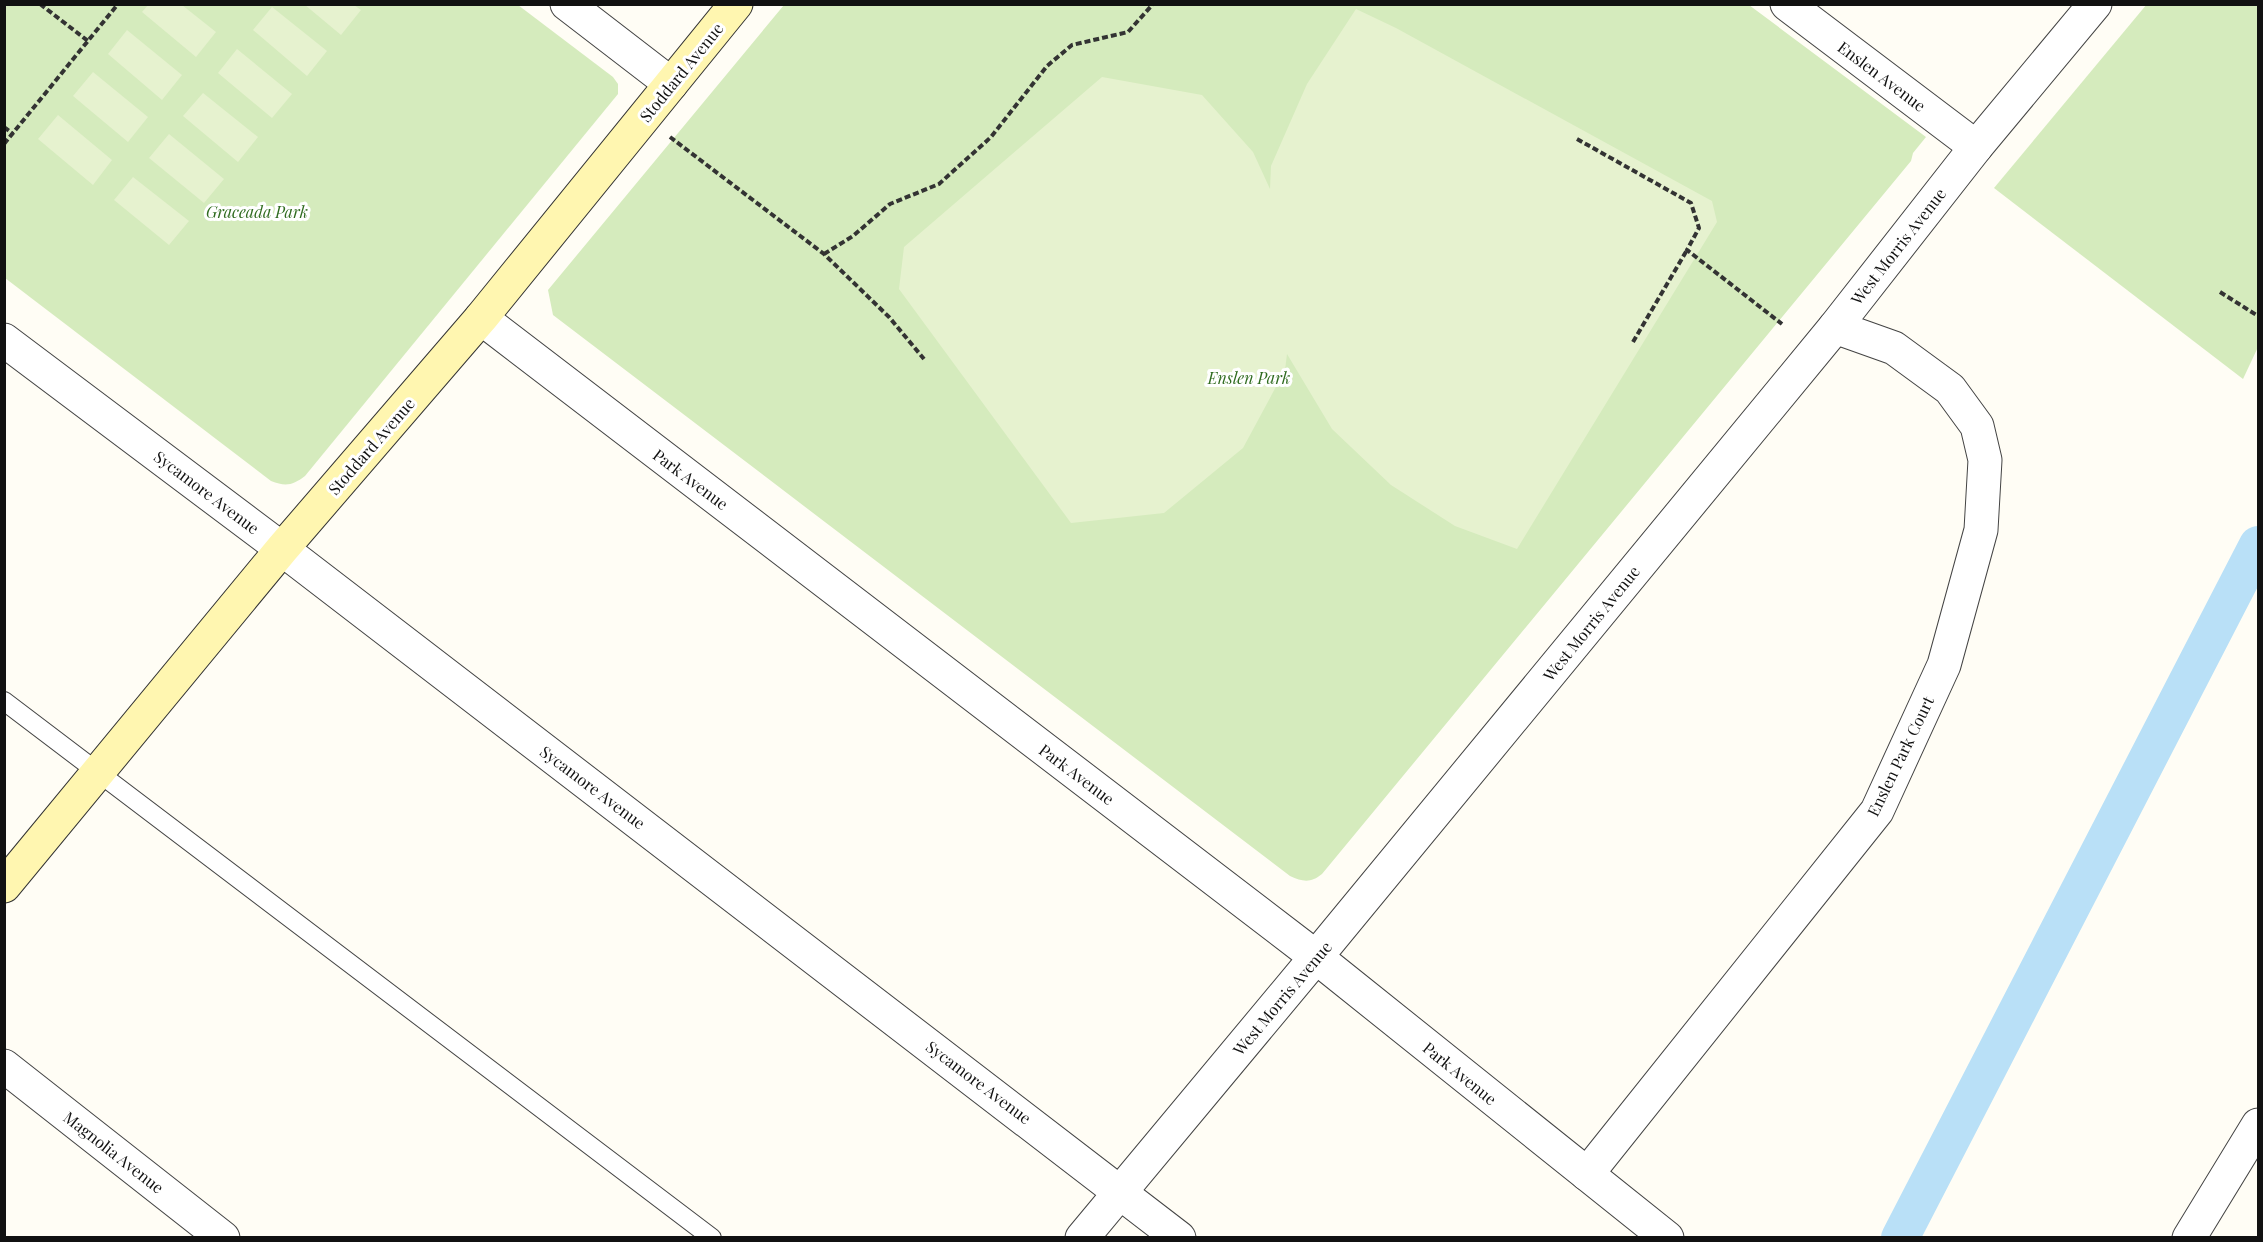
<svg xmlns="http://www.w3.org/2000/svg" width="2263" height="1242" viewBox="0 0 2263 1242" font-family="'Playfair Display',serif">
<rect width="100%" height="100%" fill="#fffdf5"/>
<g fill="#d5ebbd">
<polygon points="2147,4 2258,5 2258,347 2243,379 1994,188"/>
<path d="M 5,5 L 518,5 L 613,77 L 618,84 L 618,94 L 305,476 C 293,485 286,487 271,481 L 5,278 Z"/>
<path d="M 784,5 L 1749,5 L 1926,137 L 1913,153 L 1911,161 L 1322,874 C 1311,883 1303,882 1290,876 L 553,315 L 548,290 Z"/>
</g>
<g fill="#e6f2cf">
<polygon points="148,5 182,5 216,32 196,57 142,12"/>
<polygon points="305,5 354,5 361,10 341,35"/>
<polygon points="272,7 327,51 307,76 253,30"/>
<polygon points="1356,9 1396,28 1712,201 1717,222 1517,549 1455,526 1391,485 1332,429 1287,354 1285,370 1243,448 1164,513 1071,523 899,289 904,247 1102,77 1202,95 1253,152 1270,189 1271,166 1307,84"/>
<polygon points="127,30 182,75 162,100 108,54"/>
<polygon points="237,49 292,94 272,118 218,73"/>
<polygon points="93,72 148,117 128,142 73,96"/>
<polygon points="203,93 258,137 238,162 183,116"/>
<polygon points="58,115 112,160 93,185 38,139"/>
<polygon points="169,134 224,179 204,203 149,158"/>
<polygon points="133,177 189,221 169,245 114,200"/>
</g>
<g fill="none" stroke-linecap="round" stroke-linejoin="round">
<polyline stroke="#b9e0f7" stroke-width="38" points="1900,1238 2258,545"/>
<defs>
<polyline id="lane" points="4,701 712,1238"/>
<g id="street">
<polyline points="567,4 671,84"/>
<polyline points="1787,4 1976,147"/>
<polyline points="481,318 1316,957 1667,1238"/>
<polyline points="4,340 282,549 1179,1238"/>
<polyline points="4,1066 223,1238"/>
<polyline points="1587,1174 1877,811 1944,665 1981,530 1985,460 1977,426 1950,389 1894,348 1835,327"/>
<polyline points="1082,1238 1316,957 1835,327 1976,147 2095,4"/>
<polyline points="2189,1238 2258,1125"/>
</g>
<polyline id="secondary" points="4,886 282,549 481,318 736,4"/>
</defs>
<use href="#lane" stroke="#444" stroke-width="20"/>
<use href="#street" stroke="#444" stroke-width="35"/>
<use href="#secondary" stroke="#333" stroke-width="35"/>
<g stroke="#333" stroke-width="4" stroke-dasharray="6 3" stroke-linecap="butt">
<polyline points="40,4 88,41"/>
<polyline points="4,127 13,134"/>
<polyline points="670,137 824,254 889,317 924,359"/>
<polyline points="1577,139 1691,203 1699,228 1687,250 1782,324"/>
<polyline points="4,144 118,4"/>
<polyline points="824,254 853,236 890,204 939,184 991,137 1047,66 1072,45 1128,32 1153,4"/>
<polyline points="2220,292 2258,316"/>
<polyline points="1633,342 1687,250"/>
</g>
<use href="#lane" stroke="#fff" stroke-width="18"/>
<use href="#street" stroke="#fff" stroke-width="33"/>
<use href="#secondary" stroke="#fff6b0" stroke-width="33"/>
</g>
<g text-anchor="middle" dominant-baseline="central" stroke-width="6" stroke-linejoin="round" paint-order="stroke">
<g font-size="16" fill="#111" stroke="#fff">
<text transform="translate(681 72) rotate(-51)">Stoddard Avenue</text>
<text transform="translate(1882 76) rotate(37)">Enslen Avenue</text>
<text transform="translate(1898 246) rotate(-52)">West Morris Avenue</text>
<text transform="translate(371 446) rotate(-49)">Stoddard Avenue</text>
<text transform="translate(691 479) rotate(37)">Park Avenue</text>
<text transform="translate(207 492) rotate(37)">Sycamore Avenue</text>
<text transform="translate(1591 623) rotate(-51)">West Morris Avenue</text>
<text transform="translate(1900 756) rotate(-64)">Enslen Park Court</text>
<text transform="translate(1077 774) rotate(37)">Park Avenue</text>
<text transform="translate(593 787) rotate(37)">Sycamore Avenue</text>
<text transform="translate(1282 998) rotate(-50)">West Morris Avenue</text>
<text transform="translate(1460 1073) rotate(39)">Park Avenue</text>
<text transform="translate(979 1082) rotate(37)">Sycamore Avenue</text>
<text transform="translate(114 1152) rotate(38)">Magnolia Avenue</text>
</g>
<g font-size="16" font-style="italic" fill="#2f6b1f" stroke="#fff">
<text x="257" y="211">Graceada Park</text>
<text x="1249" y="377">Enslen Park</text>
</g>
</g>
<rect width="2263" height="1242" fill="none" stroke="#111111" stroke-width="12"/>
</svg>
